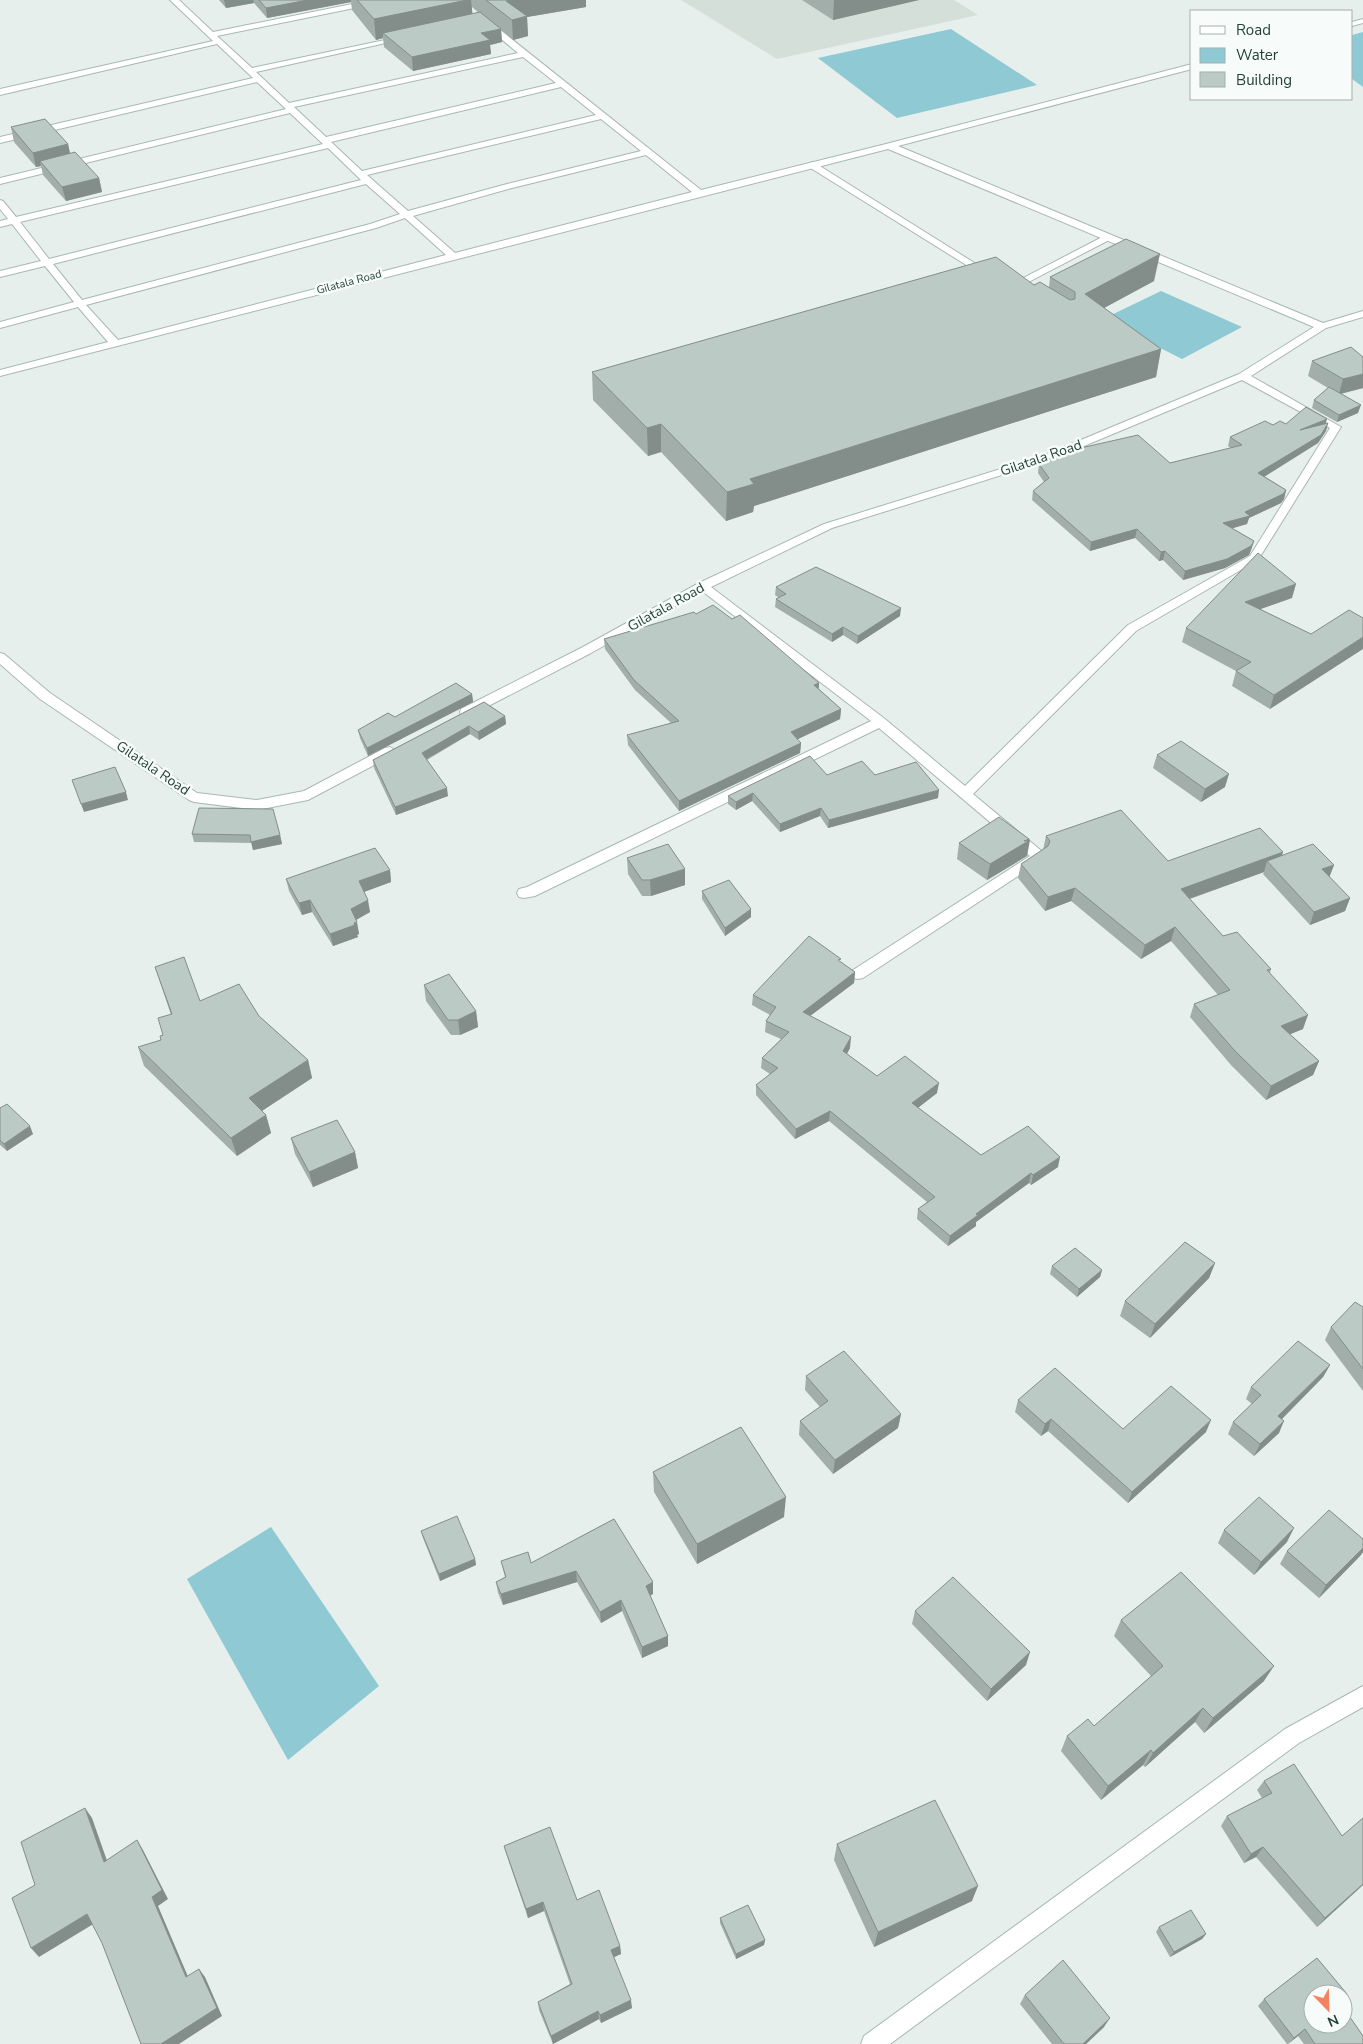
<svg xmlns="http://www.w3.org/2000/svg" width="1363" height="2044" viewBox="0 0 1363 2044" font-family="'Nunito Sans',sans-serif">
<rect width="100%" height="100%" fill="#e6efeb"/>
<polygon fill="#d4dfda" points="681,0 954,0 978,15 777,59"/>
<g fill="#8ec9d4">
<polygon points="951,29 1037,85 897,118 818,58"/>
<polygon points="1363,32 1363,87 1352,79 1352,35"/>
<polygon points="1161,291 1242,327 1182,359 1103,319"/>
<polygon points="271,1527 379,1686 288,1760 187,1579"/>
</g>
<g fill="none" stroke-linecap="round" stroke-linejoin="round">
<defs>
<g id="service">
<polygon points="812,162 815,163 992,274 987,277 984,276 809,167 807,165"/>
<polygon points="1108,234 1113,237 1111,239 1013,290 1009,291 1004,288"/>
</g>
<g id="minor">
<path d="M 170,0 L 179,0 L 213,32 L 372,0 L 388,0 L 384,2 L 217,36 L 252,68 L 404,36 L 408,38 L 256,72 L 289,103 L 518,53 L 482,23 L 489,21 L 701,190 L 886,144 L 1192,64 L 1192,69 L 898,146 L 1323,323 L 1363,311 L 1363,317 L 1326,328 L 1251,376 L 1341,427 L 1258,560 L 1136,631 L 973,794 L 1044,853 L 1046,856 L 1044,859 L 863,978 L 858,979 L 853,978 L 851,974 L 853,970 L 1030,856 L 879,728 L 535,896 L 524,898 L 519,897 L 517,893 L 519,889 L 527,887 L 871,721 L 702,591 L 591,653 L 471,715 L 461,715 L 460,712 L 461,709 L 583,647 L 699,583 L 824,524 L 1045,455 L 1239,374 L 1314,327 L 888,149 L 0,376 L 0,370 L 108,342 L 78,307 L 0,328 L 0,322 L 74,302 L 45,266 L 0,277 L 0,271 L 41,261 L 12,224 L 0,227 L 0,221 L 8,219 L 0,209 L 0,200 L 3,201 L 16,217 L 323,144 L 290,113 L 0,184 L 0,178 L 286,109 L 257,82 L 0,143 L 0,137 L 253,78 L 217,44 L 0,95 L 0,89 L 213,41 ZM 523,57 L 556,83 L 326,137 L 294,107 ZM 561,87 L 596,115 L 362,171 L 331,142 ZM 601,119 L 641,151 L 507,184 L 408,211 L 367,175 ZM 328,148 L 361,180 L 49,259 L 20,222 ZM 646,155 L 692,192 L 455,253 L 413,216 L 512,188 ZM 366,184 L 400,214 L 370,224 L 82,300 L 53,264 ZM 405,218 L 446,255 L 118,340 L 86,305 L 376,228 ZM 1242,380 L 1330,428 L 1250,556 L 1128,625 L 965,786 L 885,719 L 711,587 L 832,528 L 1053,459 Z"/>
<polygon points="1363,19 1363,23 1352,26 1352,22"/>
<polygon points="0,653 4,654 50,693 197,793 257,800 304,791 385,748 390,747 397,751 395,754 308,800 257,810 194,802 189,800 40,699 0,664"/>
<polygon points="1363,1686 1363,1707 1299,1743 890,2044 861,2044 864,2036 1285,1729"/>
</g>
</defs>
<use href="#service" stroke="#a8b8b2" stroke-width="2"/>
<use href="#minor" stroke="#a8b8b2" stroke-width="2"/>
<use href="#service" fill="#fff" fill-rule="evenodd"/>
<use href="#minor" fill="#fff" fill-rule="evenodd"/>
</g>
<g fill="#a1aea9" fill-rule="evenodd">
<path d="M 219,0 L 586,0 L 586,7 L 527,17 L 528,36 L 513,40 L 501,30 L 502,42 L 490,45 L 491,54 L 413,71 L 384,47 L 383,38 L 376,40 L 352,10 L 351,2 L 267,18 L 254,3 L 226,8 ZM 472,7 L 479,13 L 472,14 Z"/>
<polygon points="802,0 919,0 833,20"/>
<polygon points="11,127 68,144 70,153 99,178 102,192 66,201 43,175 41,166 36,167 14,142"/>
<polygon points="1050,277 1154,281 1104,308 1161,349 1156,377 754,506 753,512 726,521 661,452 648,456 593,400 592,372 1034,285 1049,288"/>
<polygon points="1312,361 1363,388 1341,394 1358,413 1337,422 1312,408 1314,400 1328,388 1308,376"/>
<polygon points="1326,423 1328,423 1326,431 1318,443 1264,476 1286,490 1284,499 1281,503 1249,518 1247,524 1232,528 1254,541 1251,550 1249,555 1225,568 1183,580 1163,560 1159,561 1135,538 1090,551 1032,500 1033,491 1044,482 1038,473 1039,464 1047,461 1048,459 1063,454 1063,452 1170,463 1231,448 1228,446 1230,437 1273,425 1286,424"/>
<polygon points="776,587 900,616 857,644 843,635 832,642 775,607 776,599 779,598 775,595"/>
<polygon points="1292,598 1260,609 1311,634 1270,709 1232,686 1236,671 1182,642 1186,628"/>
<polygon points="604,639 819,683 819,689 841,709 840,719 797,739 801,743 800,753 679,811 628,745 627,735 671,723 635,690 605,649"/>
<polygon points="472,694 473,702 368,756 360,738 358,730 395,717"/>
<polygon points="484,702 505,716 506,724 479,740 470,734 427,760 448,796 396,815 374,768 373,760"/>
<polygon points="1157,755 1225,787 1201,802 1153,768"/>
<polygon points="827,775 875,775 938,798 828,828 820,816 780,832 752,801 736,810 728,804 728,796"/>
<polygon points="192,834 280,835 282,844 253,850 252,843 194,842"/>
<polygon points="1046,836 1168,861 1282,855 1334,865 1329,877 1350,898 1345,911 1310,925 1263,874 1264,872 1190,899 1223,936 1271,969 1270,973 1303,1029 1290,1034 1319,1061 1313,1075 1266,1100 1231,1065 1190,1017 1194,1004 1218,995 1171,941 1141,959 1071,901 1045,911 1018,878 1021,864 1043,850"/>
<polygon points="1029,839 1027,856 987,880 957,859 959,843"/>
<polygon points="627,858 685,869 685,885 651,896 642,896 628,874"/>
<polygon points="390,870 391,882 364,892 370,912 356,920 359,934 357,935 358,937 333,946 312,912 302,915 289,891 286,879"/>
<polygon points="702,891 751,917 725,936 702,899"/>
<polygon points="840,962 855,972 854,983 810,1016 850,1048 847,1054 877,1076 937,1093 918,1108 981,1155 1058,1167 1031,1185 1029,1183 976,1222 976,1226 948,1246 917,1219 918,1209 927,1202 829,1121 795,1139 756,1095 756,1085 770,1074 761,1068 762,1058 781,1039 765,1032 766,1021 770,1015 752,1005 753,995"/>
<polygon points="155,967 200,1001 259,1016 308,1060 312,1078 262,1111 266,1115 271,1133 237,1156 144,1066 138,1047 161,1040 171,1015"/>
<polygon points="424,985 476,1011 478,1027 460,1035 451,1035 426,1001"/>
<polygon points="0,1108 33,1134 7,1151 0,1145"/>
<polygon points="291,1138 355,1152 358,1168 313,1187 295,1154"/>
<polygon points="1215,1263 1209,1278 1150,1338 1120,1316 1125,1301"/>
<polygon points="1052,1266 1102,1270 1100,1277 1077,1297 1050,1274"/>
<polygon points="1363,1307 1363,1391 1325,1340 1331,1327"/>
<polygon points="1330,1365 1323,1377 1282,1419 1279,1433 1254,1456 1228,1434 1233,1422 1252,1404 1246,1399 1251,1387"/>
<polygon points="806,1376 901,1414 898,1428 833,1474 799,1435 800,1421 820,1407 805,1390"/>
<polygon points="1018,1400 1123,1429 1206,1432 1128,1503 1048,1431 1041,1436 1015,1412"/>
<polygon points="653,1472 784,1517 697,1564 654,1492"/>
<polygon points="614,1519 653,1594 650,1595 668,1636 668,1646 642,1658 622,1611 601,1623 577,1582 503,1605 498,1593 496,1582 505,1577 501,1561 531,1563"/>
<polygon points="1224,1530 1287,1542 1254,1575 1218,1543"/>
<polygon points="421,1531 475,1559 476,1565 440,1581 423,1538"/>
<polygon points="1363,1539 1363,1552 1360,1556 1319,1598 1280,1564 1287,1551"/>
<polygon points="915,1611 1026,1665 987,1701 912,1624"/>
<polygon points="1121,1620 1264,1681 1204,1733 1195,1722 1145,1767 1143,1765 1101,1800 1061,1751 1067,1736 1094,1726 1151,1676 1114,1636"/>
<polygon points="1264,1781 1342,1836 1363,1818 1363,1885 1317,1927 1256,1857 1244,1863 1221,1826 1227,1816 1262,1798 1257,1790"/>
<polygon points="837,1844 972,1901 874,1947 834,1860"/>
<polygon points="504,1846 577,1900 620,1946 621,1954 614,1957 632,2008 601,2023 599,2019 553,2044 539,2010 538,2002 570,1984 544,1911 528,1918 507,1856"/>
<polygon points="720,1918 765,1940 764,1945 736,1959 720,1923"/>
<polygon points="1159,1927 1206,1934 1202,1939 1170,1957 1156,1932"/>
<polygon points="1317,1958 1347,1994 1343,1999 1343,1994 1313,1994 1313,2024 1343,2024 1343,2007 1363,2036 1363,2044 1304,2044 1298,2036 1288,2044 1287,2044 1258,2006 1264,1999"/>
<polygon points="1025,1995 1104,2027 1086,2044 1052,2044 1020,2004"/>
</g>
<g fill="#838d89">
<polygon points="224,0 253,0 254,3 226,8"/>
<polygon points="308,0 351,0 351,2 267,18 266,8"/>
<polygon points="467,0 471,0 473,19 383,33 383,38 376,40 374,19"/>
<polygon points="512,0 586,0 586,7 527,17 528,36 513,40 512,20 506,1"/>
<polygon points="834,0 919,0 833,20"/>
<polygon points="501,29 502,42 490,45 491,54 413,71 412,57 481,33"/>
<polygon points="68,144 71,159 40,161 41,166 36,167 33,153"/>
<polygon points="99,178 102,192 66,201 62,187"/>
<polygon points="1160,254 1154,281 1080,321 1085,294"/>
<polygon points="1161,349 1156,377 754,506 753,512 726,521 727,492 750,479"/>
<polygon points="1363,374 1363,388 1339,394 1343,379"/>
<polygon points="1361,405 1358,413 1337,422 1339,415"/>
<polygon points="1327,419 1325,427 1300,430"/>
<polygon points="1328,423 1326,431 1318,443 1256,482 1258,473"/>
<polygon points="661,424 661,452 648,456 647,428"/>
<polygon points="1286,490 1284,499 1281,503 1249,518 1247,524 1220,532 1223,523"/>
<polygon points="1137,529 1135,538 1090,551 1091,542"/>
<polygon points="1254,541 1251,550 1249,555 1225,568 1183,580 1185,571"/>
<polygon points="1165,551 1163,560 1159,561 1161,552"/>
<polygon points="1296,584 1292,598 1241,616 1245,602"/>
<polygon points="901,608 900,616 857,644 858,636"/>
<polygon points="843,627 843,635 832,642 832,634"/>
<polygon points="1363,637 1363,649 1270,709 1274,695"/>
<polygon points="819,683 818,693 814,685"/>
<polygon points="472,694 473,702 368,756 367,748"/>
<polygon points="841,709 840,719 790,743 791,732"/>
<polygon points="505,716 506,724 479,740 478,732"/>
<polygon points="469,726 470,734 423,761 422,753"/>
<polygon points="801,743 800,753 679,811 679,801"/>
<polygon points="1229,774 1225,787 1201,802 1205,789"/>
<polygon points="447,788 448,796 396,815 395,807"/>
<polygon points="939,790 938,798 828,828 829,820"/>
<polygon points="126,792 128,800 84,812 81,804"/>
<polygon points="753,793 752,801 736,810 736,802"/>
<polygon points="821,808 820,816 780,832 780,824"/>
<polygon points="280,835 282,844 253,850 251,842"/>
<polygon points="1029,839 1028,841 1030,840 1027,856 987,880 990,864"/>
<polygon points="1283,852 1279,866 1267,861 1264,872 1177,903 1181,889"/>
<polygon points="1334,865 1329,878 1322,869"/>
<polygon points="685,869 685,885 651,896 650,880"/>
<polygon points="390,870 391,882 361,893 359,881"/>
<polygon points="1075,888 1071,901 1045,911 1048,897"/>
<polygon points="1350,898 1345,911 1310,925 1314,912"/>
<polygon points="310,900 312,912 302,915 299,903"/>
<polygon points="368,900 370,912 354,921 351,909"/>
<polygon points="751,909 751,917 725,936 725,928"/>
<polygon points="357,922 359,934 357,935 358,937 333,946 330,934"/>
<polygon points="1175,927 1171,941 1141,959 1145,945"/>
<polygon points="855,972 854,983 802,1022 803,1012"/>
<polygon points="476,1011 478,1027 460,1035 458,1020"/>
<polygon points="1308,1015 1303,1029 1276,1040 1281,1026"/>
<polygon points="851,1037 850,1048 842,1062 843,1051"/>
<polygon points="308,1060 312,1078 254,1116 249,1098"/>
<polygon points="1319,1061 1313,1075 1266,1100 1271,1086"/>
<polygon points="939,1083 937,1093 911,1113 912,1103"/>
<polygon points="830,1111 829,1121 795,1139 796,1129"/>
<polygon points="266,1115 271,1133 237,1156 231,1138"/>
<polygon points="30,1126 33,1134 7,1151 4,1144"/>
<polygon points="355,1152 358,1168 313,1187 309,1172"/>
<polygon points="1060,1157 1058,1167 1031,1185 1033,1175"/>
<polygon points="1031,1173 1029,1183 976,1222 976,1226 948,1246 950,1236 976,1214"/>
<polygon points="1215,1263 1209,1278 1150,1338 1155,1324"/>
<polygon points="1102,1270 1100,1277 1077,1297 1079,1289"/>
<polygon points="1330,1365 1323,1377 1273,1428 1278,1416"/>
<polygon points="901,1414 898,1428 833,1474 835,1460"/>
<polygon points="1051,1419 1048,1431 1041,1436 1045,1424"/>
<polygon points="1211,1420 1206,1432 1128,1503 1132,1492"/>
<polygon points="1284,1421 1279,1433 1254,1456 1260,1444"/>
<polygon points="786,1497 784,1517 697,1564 697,1544"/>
<polygon points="1294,1528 1287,1542 1254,1575 1261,1562"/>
<polygon points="1363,1548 1363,1552 1360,1556 1319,1598 1326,1585"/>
<polygon points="475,1559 476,1565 440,1581 439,1574"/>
<polygon points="576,1571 577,1582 503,1605 501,1594"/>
<polygon points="653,1582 653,1594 646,1598 646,1586"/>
<polygon points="621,1600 622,1611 601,1623 600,1612"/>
<polygon points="668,1636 668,1646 642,1658 642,1647"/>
<polygon points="1030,1652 1026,1665 987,1701 991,1689"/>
<polygon points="1274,1666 1264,1681 1204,1733 1213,1718"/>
<polygon points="1203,1708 1195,1722 1145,1767 1153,1753"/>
<polygon points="1151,1750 1143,1765 1101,1800 1108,1786"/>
<polygon points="85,1808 92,1818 111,1872 104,1862"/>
<polygon points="137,1840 143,1850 168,1899 158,1906 192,1986 186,1977 152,1897"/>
<polygon points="1263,1847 1256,1857 1244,1863 1251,1854"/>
<polygon points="1363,1884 1363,1885 1317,1927 1325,1918"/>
<polygon points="978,1886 972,1901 874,1947 878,1932"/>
<polygon points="543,1902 544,1911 528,1918 526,1909"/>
<polygon points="87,1914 95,1923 39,1957 31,1948"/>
<polygon points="1206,1934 1202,1939 1170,1957 1174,1952"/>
<polygon points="765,1940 764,1945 736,1959 736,1954"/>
<polygon points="620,1946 621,1954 612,1958 611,1950"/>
<polygon points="199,1969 205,1977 222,2016 179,2044 161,2044"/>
<polygon points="631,2000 632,2008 601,2023 600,2015"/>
<polygon points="598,2011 599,2019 553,2044 551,2036"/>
<polygon points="1110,2018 1104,2027 1086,2044 1083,2044"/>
<polygon points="1305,2029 1298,2036 1288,2044 1294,2038"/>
</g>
<g fill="#bbcac4" stroke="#838d89">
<polygon points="259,0 308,0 266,8"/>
<polygon points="357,0 467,0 374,19"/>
<polygon points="486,0 512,0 506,1 527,16 512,20"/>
<polygon points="480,12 501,29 481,33 490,40 412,57 383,33"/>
<polygon points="45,119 68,144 33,153 11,127"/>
<polygon points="75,152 99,178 62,187 40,161"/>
<polygon points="1126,239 1160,254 1085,294 1161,349 750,479 754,484 727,492 661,424 647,428 592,372 996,257 1034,285 1040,282 1070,300 1075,299 1075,292 1050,277"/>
<polygon points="1351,347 1363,357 1363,374 1343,379 1312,361"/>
<polygon points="1329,387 1361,405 1339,415 1314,400"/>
<polygon points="1306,407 1327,419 1300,430 1328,423 1321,435 1258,473 1286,490 1283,494 1245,512 1250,516 1223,523 1254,541 1251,546 1227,559 1185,571 1165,551 1161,552 1137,529 1091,542 1033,491 1049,478 1039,464 1050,460 1048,459 1064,454 1063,452 1138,435 1170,463 1242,445 1230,437 1265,421 1273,425 1280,421 1286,424"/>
<polygon points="1258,553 1296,584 1245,602 1311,634 1349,610 1363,618 1363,637 1274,695 1236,671 1251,662 1186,628"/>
<polygon points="816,567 901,608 858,636 843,627 832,634 776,599 786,594 776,587"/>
<polygon points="713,605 732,619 740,615 819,683 814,685 841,709 791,732 801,743 679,801 627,735 679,721 634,680 604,639 694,612 696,614"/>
<polygon points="456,683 472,694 367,748 358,730 388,713 395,717"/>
<polygon points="484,702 505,716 478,732 469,726 422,753 447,788 395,807 373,760"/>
<polygon points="1181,741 1229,774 1205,789 1157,755"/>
<polygon points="810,756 827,775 862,761 875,775 916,762 939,790 829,820 821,808 780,824 753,793 736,802 728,796"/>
<polygon points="115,767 126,792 81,804 72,780"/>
<polygon points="199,808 273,809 280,835 251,842 250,835 192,834"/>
<polygon points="1121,810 1168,861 1260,828 1283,852 1181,889 1223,936 1237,932 1271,969 1267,970 1308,1015 1281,1026 1319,1061 1271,1086 1235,1051 1194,1004 1230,990 1175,927 1145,945 1075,888 1048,897 1021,864 1048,846 1050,841 1046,836"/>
<polygon points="999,817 1029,839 1024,841 1030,840 990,864 959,843"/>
<polygon points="668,844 685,869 650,880 642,880 627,858"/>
<polygon points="1313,844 1334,865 1322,869 1350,898 1314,912 1267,861"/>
<polygon points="375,848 390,870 359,881 368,900 351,909 357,922 354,923 355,925 330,934 310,900 299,903 286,879"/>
<polygon points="729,880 751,909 725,928 702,891"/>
<polygon points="809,936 841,959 838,960 855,972 803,1012 851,1037 843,1051 877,1076 905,1056 939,1083 912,1103 981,1155 1028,1126 1060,1157 1033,1175 1031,1173 976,1214 978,1215 950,1236 918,1209 935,1197 830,1111 796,1129 756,1085 778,1068 762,1058 789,1032 766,1021 776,1007 753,995"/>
<polygon points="184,957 200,1001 239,984 259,1016 308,1060 249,1098 266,1115 231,1138 138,1047 161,1040 160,1036 163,1035 158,1018 172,1014 155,967"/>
<polygon points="449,974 476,1011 458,1020 448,1020 424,985"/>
<polygon points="7,1104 30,1126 4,1144 0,1140 0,1108"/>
<polygon points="337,1120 355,1152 309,1172 291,1138"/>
<polygon points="1185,1242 1215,1263 1155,1324 1125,1301"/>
<polygon points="1075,1248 1102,1270 1079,1289 1052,1266"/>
<polygon points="1355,1302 1363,1307 1363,1369 1331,1327"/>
<polygon points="1298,1341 1330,1365 1278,1416 1284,1421 1260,1444 1233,1422 1261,1395 1251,1387"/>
<polygon points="844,1351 901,1414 835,1460 800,1421 828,1401 806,1376"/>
<polygon points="1055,1368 1123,1429 1171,1386 1211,1420 1132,1492 1051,1419 1045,1424 1018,1400"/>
<polygon points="741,1427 786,1497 697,1544 653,1472"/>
<polygon points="1259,1497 1294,1528 1261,1562 1224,1530"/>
<polygon points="1329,1510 1363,1539 1363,1548 1326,1585 1287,1551"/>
<polygon points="457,1516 475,1559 439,1574 421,1531"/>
<polygon points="614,1519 653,1582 646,1586 668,1636 642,1647 621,1600 600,1612 576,1571 501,1594 496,1582 506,1577 501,1561 528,1552 531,1563"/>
<polygon points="1181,1572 1274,1666 1213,1718 1203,1708 1153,1753 1151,1750 1108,1786 1067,1736 1088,1719 1094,1726 1163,1666 1121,1620"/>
<polygon points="953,1577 1030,1652 991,1689 915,1611"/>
<polygon points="1294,1764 1342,1836 1363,1818 1363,1884 1325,1918 1263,1847 1251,1854 1227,1816 1272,1793 1264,1781"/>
<polygon points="935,1800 978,1886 878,1932 837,1844"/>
<polygon points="85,1808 104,1862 137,1840 162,1890 152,1897 186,1977 199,1969 217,2008 161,2044 141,2044 102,1943 87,1914 31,1948 12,1898 35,1885 21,1842"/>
<polygon points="550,1827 577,1900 599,1890 620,1946 611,1950 631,2000 600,2015 598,2011 551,2036 538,2002 572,1984 543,1902 526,1909 504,1846"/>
<polygon points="748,1905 765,1940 736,1954 720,1918"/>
<polygon points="1191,1910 1206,1934 1174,1952 1159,1927"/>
<polygon points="1317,1958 1347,1994 1343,1998 1343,1994 1313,1994 1313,2024 1343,2024 1343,2007 1363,2036 1363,2044 1315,2044 1305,2029 1294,2038 1264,1999"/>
<polygon points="1063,1960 1110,2018 1083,2044 1064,2044 1025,1995"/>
</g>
<g text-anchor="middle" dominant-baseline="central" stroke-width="5" stroke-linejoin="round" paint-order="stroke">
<g font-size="11" fill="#24423a" stroke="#f7fbf9">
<text transform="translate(349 282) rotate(-15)">Gilatala Road</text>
</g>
<g font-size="14" fill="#24423a" stroke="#f7fbf9">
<text transform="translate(1041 458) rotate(-19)">Gilatala Road</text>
<text transform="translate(666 607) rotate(-29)">Gilatala Road</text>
<text transform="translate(153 768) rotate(34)">Gilatala Road</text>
</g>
</g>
<rect x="1190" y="10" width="162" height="90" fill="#f7fbf9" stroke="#a3b1ad"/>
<rect x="1200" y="26" width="25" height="8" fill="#ffffff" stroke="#a3b1ad"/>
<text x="1236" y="35" font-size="15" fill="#24423a">Road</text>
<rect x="1200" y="48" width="25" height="15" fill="#8ec9d4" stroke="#a3b1ad"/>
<text x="1236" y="60" font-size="15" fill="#24423a">Water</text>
<rect x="1200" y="72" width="25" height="15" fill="#bbcac4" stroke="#a3b1ad"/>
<text x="1236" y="85" font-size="15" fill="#24423a">Building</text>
<g transform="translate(1328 2009) rotate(157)"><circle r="24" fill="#f7fbf9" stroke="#a3b1ad"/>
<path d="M0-4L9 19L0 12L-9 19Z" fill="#f4845f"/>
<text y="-8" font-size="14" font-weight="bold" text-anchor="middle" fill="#24423a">N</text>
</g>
</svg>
